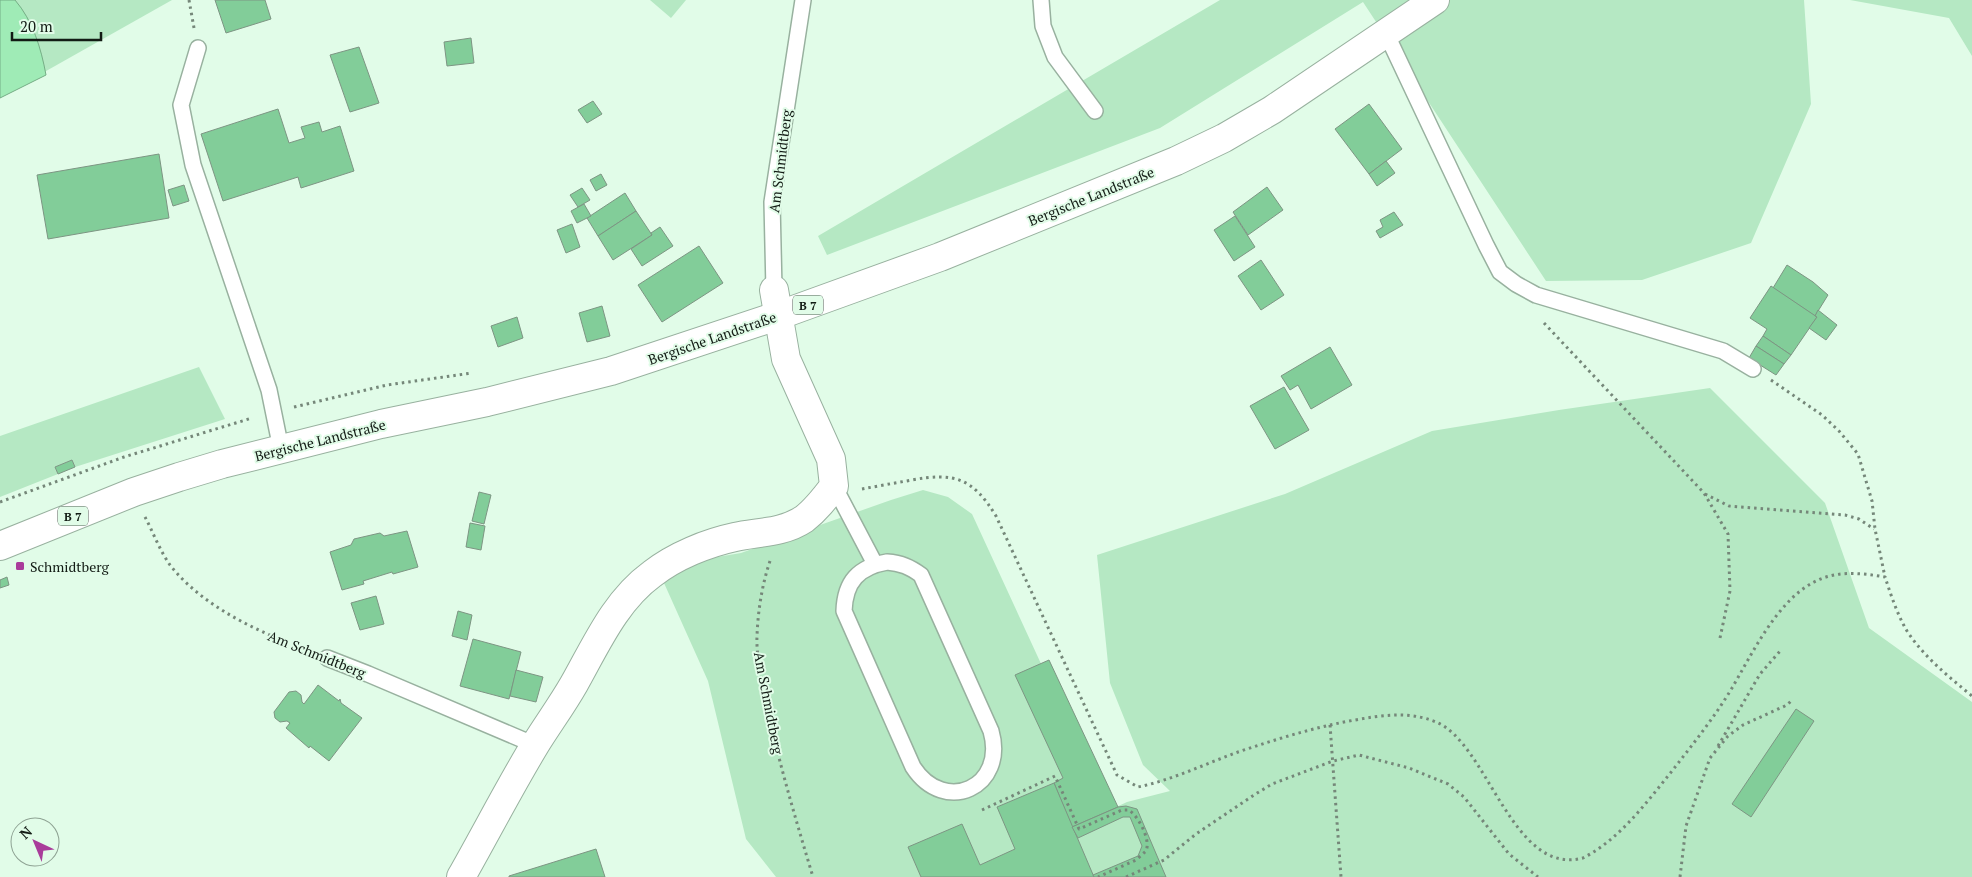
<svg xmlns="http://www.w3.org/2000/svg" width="1972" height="877" viewBox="0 0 1972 877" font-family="'PT Serif',serif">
<rect width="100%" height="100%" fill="#e1fce8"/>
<g fill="#b5e8c3">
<polygon points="0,0 172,0 0,97"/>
<polygon points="650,0 686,0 671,18"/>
<polygon points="1220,0 1804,0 1811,104 1751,243 1642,280 1546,281 1363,2 1160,128 827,255 818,236"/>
<polygon points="1850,0 1972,0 1972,56 1949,18"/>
<polygon points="199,367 225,419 75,467 72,460 55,467 58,474 0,497 0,436"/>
<polygon points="1710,388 1825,503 1869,628 1972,702 1972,877 776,877 746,839 708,681 664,583 686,568 711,558 741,553 891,500 923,490 948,497 972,514 1096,783 1110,810 1127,802 1170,791 1143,765 1110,683 1097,555 1285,494 1432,431 1559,410"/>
</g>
<path fill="#9febb6" stroke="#75ad85" d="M 0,0 L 15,0 C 33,21 41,48 46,75 L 0,98 Z"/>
<g fill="#82cd99" stroke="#7d9583">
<polygon points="215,0 265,0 271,19 226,33"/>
<polygon points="471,38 474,63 447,66 444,42"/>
<polygon points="359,47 379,103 350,112 330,55"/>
<polygon points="593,101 602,114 587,123 578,110"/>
<polygon points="1369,104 1402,149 1369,174 1335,129"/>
<polygon points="278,109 289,143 305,138 301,127 319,122 322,132 340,126 354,171 301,188 298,177 223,201 201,134"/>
<polygon points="159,154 169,218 48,239 37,175"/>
<polygon points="1386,161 1395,173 1377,186 1369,174"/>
<polygon points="601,174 607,185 596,191 590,180"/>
<polygon points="184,185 189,201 173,206 168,190"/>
<polygon points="1267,187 1283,210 1248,235 1233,212"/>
<polygon points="582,188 590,200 578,207 570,195"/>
<polygon points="625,193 636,211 598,236 587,218"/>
<polygon points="584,204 591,216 577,223 571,211"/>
<polygon points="636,211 652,235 613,260 598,236"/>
<polygon points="1394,212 1403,225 1380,238 1376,231 1383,227 1380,220"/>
<polygon points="1235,216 1255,247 1234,261 1214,230"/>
<polygon points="572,224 580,247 566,253 557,230"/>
<polygon points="660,227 673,246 642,266 631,249 652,235 651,233"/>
<polygon points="699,246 723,283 662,322 638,285"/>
<polygon points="1261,260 1284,295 1261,310 1238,276"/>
<polygon points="1787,265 1813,282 1828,295 1815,316 1773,288"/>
<polygon points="1771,286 1817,317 1791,355 1763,336 1767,329 1750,318"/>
<polygon points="602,306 610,336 587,342 579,313"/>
<polygon points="1818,310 1837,325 1826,340 1809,328 1817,317 1815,316"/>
<polygon points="517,317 523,338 498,347 491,326"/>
<polygon points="1763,336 1791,355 1784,364 1756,346"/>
<polygon points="1756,346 1784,364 1776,375 1749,358"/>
<polygon points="1330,347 1352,385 1311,409 1298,385 1290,390 1281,376"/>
<polygon points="1284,387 1309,430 1275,449 1250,406"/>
<polygon points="72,460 75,467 58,474 55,467"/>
<polygon points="479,492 491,495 484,524 472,521"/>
<polygon points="470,523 485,526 481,550 466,547"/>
<polygon points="407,531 418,567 393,574 392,572 363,581 364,584 342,590 330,552 351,545 354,539 380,533 384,536"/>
<polygon points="7,577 9,585 0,588 0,580"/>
<polygon points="376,596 384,624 360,630 351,603"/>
<polygon points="458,611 472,615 467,640 452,636"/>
<polygon points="473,639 521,652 509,699 460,686"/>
<polygon points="1049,660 1118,807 1072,827 1054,783 1063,778 1015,675"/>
<polygon points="516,670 543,677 536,702 510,696"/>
<polygon points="318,685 339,701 340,699 341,703 362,718 329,761 310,746 309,748 286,728 290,723 287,721 280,722 275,718 274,712 289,692 296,691 301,695 302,702 304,704"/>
<polygon points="1796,709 1814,721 1751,817 1732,804"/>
<polygon points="1054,783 1094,877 921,877 908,847 962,824 980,865 1015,849 997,807"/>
<polygon points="1126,806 1137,809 1166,877 1094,877 1093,875 1138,856 1142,846 1130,817 1123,817 1078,838 1072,827 1118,807"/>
<polygon points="596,849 605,877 509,877 509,876"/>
</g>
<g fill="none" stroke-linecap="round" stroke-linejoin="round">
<defs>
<g id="lane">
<polyline points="1041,0 1043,26 1055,57 1095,111"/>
<polyline points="1386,33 1486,245 1500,272 1516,284 1536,295 1723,351 1753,369"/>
<polyline points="198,48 181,105 193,165 269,390 281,449"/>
<polyline points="774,290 772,202 803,0"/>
<polyline points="834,486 875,564"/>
<path d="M 887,562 C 901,563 910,567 921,575 L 991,731 C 1007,787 945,816 913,767 L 844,611 C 845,581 859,567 887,562 Z"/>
<polyline points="327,658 368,674 535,745"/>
</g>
<path id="street" d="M 461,877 C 486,833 509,788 535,745 C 548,724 562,705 574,684 C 596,645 615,601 652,574 C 675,556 707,543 735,537 C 758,532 783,533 804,519 C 816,510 825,498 834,486 L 831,459 L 786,359 L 774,290"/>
<polyline id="primary" points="0,546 134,492 179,477 222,464 381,424 487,402 611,371 777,316 940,257 1176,161 1224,138 1272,110 1435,0"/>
</defs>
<use href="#lane" stroke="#98b19f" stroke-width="18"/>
<use href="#street" stroke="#98b19f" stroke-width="30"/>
<use href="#primary" stroke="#98b19f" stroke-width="30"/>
<g stroke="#758779" stroke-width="3" stroke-dasharray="2.5 4" stroke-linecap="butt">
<polyline points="189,0 194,28"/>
<polyline points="1544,323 1704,493 1728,534 1730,591 1720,638"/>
<polyline points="1771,380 1822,415 1839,431 1858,454 1872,501 1875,529 1885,577"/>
<polyline points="294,407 387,385 472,373"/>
<path d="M 862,489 C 878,486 895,483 912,480 C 954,472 973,478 996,516 L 1117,775 L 1138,787 C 1172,780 1205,764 1238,752 C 1277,739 1315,727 1355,720 C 1383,715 1409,711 1436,722 C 1488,743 1512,877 1583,858 C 1620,839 1646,803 1672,771 C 1693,744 1714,718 1732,688 C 1752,654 1777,601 1814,582 C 1837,570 1861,573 1885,577 C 1891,595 1897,614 1907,631 C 1924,657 1948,676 1972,696"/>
<polyline points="1705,494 1729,506 1845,515 1859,519 1874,529"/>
<polyline points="0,502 124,457 252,418"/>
<path d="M 145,517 C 153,532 160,551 170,565 C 203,607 257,631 306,650"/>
<path d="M 770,561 C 762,585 758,610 757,636 C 756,656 762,677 765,696 C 777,757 795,817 813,877"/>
<polyline points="1330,725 1341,877"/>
<polyline points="1718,746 1760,674 1781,650"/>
<path d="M 982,810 L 1055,776 L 1079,829 L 1122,810 L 1129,810 C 1139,817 1151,840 1146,851 L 1136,860 L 1098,877"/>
<polyline points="1126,877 1164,860 1196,834 1254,795 1272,784 1333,761 1359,755 1409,768 1448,784 1464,797 1509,854 1538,877"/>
<polyline points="1680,877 1686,826 1710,758 1728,736 1743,725 1787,705 1793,699"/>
</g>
<use href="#lane" stroke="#fff" stroke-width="15"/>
<use href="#street" stroke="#fff" stroke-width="28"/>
<use href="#primary" stroke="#fff" stroke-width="28"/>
</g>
<rect fill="#a93c9a" stroke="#e1fce8" stroke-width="2" x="15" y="561" width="10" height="10" rx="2.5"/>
<g text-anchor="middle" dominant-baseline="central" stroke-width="4" stroke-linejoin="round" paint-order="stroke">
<g fill="#e1fce8" stroke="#505e54" stroke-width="1">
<rect x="793" y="295.5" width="30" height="19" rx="4"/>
<rect x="58" y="506.5" width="30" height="19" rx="4"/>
</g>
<g font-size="12" font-weight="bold" fill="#121b14">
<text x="808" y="305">B 7</text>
<text x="73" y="516">B 7</text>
</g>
<g font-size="14" fill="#121b14" stroke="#e1fce8">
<text transform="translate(780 161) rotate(-83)">Am Schmidtberg</text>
<text transform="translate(1091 196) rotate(-22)">Bergische Landstraße</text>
<text transform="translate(712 338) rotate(-19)">Bergische Landstraße</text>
<text transform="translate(320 440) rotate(-14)">Bergische Landstraße</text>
<text transform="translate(317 654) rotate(22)">Am Schmidtberg</text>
<text transform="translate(769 703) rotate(79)">Am Schmidtberg</text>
</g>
<g font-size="14" fill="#121b14" stroke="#e1fce8" text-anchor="start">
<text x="30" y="566">Schmidtberg</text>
</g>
</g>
<g transform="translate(35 842) rotate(316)"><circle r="24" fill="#e1fce8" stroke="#8ea293"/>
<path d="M0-4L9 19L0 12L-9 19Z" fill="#a93c9a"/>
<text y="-8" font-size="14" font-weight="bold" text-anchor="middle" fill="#121b14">N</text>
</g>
<path d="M12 32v8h89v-8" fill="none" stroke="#121b14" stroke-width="2.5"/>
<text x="20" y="32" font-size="15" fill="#121b14" stroke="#e1fce8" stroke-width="4" paint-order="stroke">20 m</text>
</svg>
